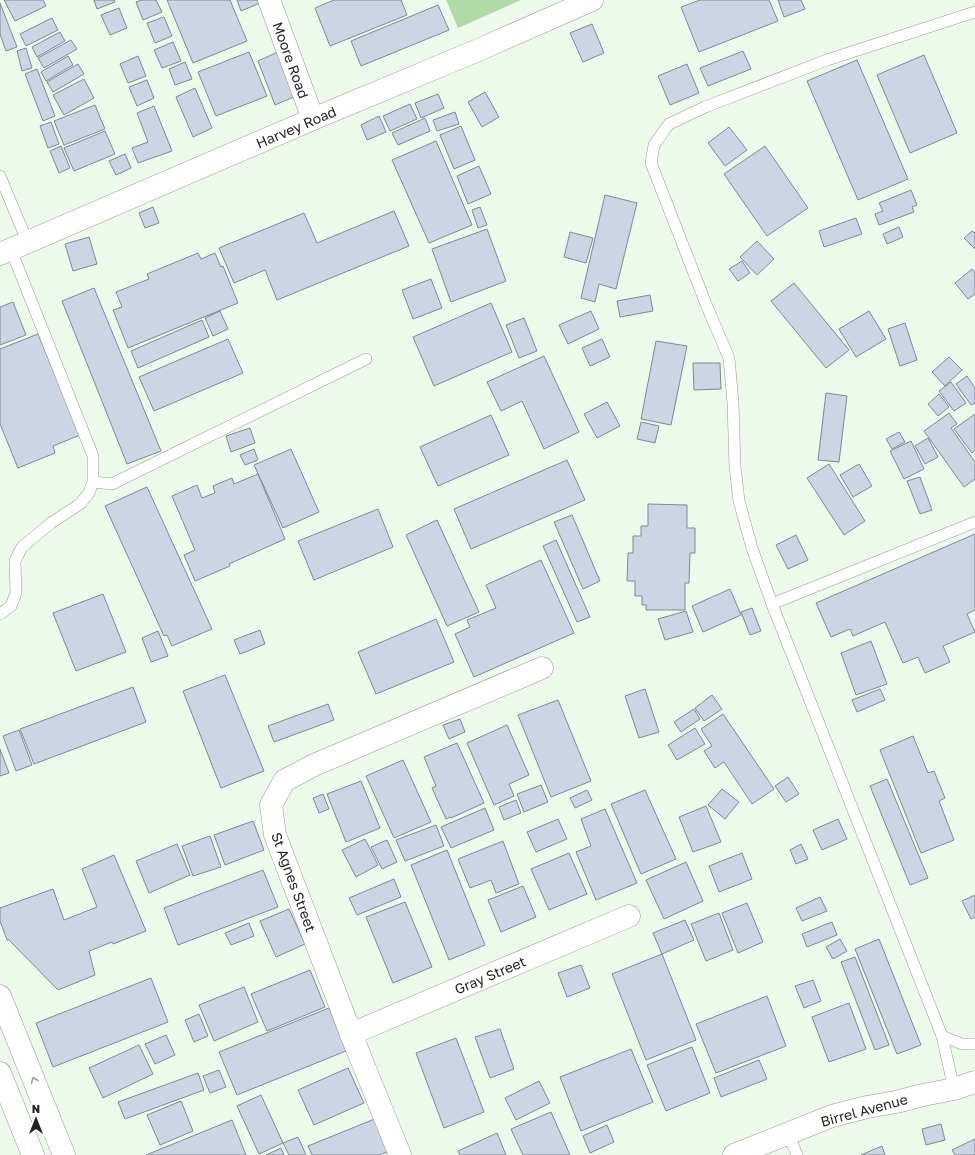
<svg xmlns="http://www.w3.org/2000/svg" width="975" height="1155" viewBox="0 0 975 1155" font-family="'Golos Text',sans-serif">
<rect width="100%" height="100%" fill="#edf9ea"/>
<polygon fill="#b2daa8" points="446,0 521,0 458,28"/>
<g fill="#ccd5e4" stroke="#7f8895">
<polygon points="4,0 43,0 46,6 15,21"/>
<polygon points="94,0 114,0 115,2 97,9"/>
<polygon points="142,0 156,0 162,12 143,20 136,2"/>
<polygon points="167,0 230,0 247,41 193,63"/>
<polygon points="237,0 258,0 260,3 241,11"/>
<polygon points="334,0 401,0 407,15 330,46 315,8"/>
<polygon points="700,0 769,0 778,21 699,52 681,7"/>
<polygon points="778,0 801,0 805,9 784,17"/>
<polygon points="0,3 17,47 6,51 0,34"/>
<polygon points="438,5 449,30 361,66 351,41"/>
<polygon points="119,8 127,28 110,35 101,15"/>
<polygon points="164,17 172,36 155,43 147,23"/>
<polygon points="52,18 58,30 26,46 20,34"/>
<polygon points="592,24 604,53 583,62 570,33"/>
<polygon points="60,32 65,41 37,57 32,47"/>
<polygon points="71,40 77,49 44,68 38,58"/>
<polygon points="173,42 181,61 162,68 154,50"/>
<polygon points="26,48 32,68 22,71 17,51"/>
<polygon points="280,51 298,95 275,105 258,61"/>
<polygon points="743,51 751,69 708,86 700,68"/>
<polygon points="249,52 267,96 216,116 198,72"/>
<polygon points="924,55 957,133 910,153 877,75"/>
<polygon points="68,56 73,65 46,81 41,72"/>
<polygon points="138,56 146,76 128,83 120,64"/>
<polygon points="857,60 908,179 858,200 807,81"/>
<polygon points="185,62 192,79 175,85 169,69"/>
<polygon points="78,64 84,74 53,92 47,82"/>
<polygon points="687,64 699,93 670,105 658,76"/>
<polygon points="37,69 55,116 43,121 25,74"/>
<polygon points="84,79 94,98 64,115 53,95"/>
<polygon points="147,80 154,98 137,106 129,87"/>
<polygon points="195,88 212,128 193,137 176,97"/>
<polygon points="485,92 499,117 482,127 468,102"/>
<polygon points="438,94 444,108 421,118 415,103"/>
<polygon points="410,104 417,119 390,131 383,116"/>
<polygon points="95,105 105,129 64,145 54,121"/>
<polygon points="154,106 172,151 138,163 132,148 148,142 137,113"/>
<polygon points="455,112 459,124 437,131 433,120"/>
<polygon points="379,116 386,132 367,140 361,125"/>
<polygon points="425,118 430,131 398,145 392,133"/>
<polygon points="51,122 59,144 48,148 40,126"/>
<polygon points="461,126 475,160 454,169 440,135"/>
<polygon points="729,127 747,150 725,166 708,143"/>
<polygon points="105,131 115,154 74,171 64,148"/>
<polygon points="436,141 472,225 429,243 392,160"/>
<polygon points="61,146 70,168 59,173 50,151"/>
<polygon points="765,146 808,208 767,236 724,174"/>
<polygon points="125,154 131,168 116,175 109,161"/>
<polygon points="479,166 491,194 468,204 457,176"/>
<polygon points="911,190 917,205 912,207 914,212 879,225 875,214 883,211 879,203"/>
<polygon points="605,195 637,203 616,289 599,284 595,302 581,298"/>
<polygon points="153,207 159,223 145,228 139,213"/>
<polygon points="480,207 487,225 478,228 472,210"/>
<polygon points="394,211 409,246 277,300 265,270 234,283 219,248 304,213 317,243"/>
<polygon points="856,218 862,234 824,247 819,231"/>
<polygon points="899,227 903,237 887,244 883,234"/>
<polygon points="487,229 506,281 451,302 432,249"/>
<polygon points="972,231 975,233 975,249 964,238"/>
<polygon points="570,232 593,238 586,263 564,257"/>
<polygon points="89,237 97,264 73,271 65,244"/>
<polygon points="757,241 774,259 757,275 740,257"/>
<polygon points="198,253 201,259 215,253 221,267 223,266 238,303 128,348 113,310 122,307 116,292 149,279 147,274"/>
<polygon points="742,261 750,273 738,281 729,269"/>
<polygon points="972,269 975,273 975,294 968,299 955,283"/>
<polygon points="431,279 442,308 413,319 402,290"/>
<polygon points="794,283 849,350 826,368 771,301"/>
<polygon points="94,288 161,451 127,464 62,301"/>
<polygon points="650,295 653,311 620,317 617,301"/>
<polygon points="13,302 26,335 0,345 0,307"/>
<polygon points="491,303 512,352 434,386 413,337"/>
<polygon points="220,311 228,329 213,336 205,318"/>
<polygon points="591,311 599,329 568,344 559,325"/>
<polygon points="869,311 886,339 856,357 839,329"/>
<polygon points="524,318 537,351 519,358 506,325"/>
<polygon points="202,320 209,337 138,368 131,351"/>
<polygon points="905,323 917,360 900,366 888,329"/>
<polygon points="38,334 80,435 53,446 55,453 18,468 0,424 0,349"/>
<polygon points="228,339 243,373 154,411 139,377"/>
<polygon points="602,339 610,357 590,366 582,348"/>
<polygon points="656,341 687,346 671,425 641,419"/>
<polygon points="544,356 579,432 544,449 522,401 501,411 487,382"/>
<polygon points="949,357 962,370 945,386 932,372"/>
<polygon points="693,363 720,363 721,389 694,390"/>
<polygon points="967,376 975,388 975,403 971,405 956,384"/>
<polygon points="951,382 966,403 954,411 939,391"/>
<polygon points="826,393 847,396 839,462 818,460"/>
<polygon points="939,394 949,407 938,416 928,404"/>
<polygon points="607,402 620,426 597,438 584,414"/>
<polygon points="949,413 957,424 951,428 975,462 975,479 964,487 924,431"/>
<polygon points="975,414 975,450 972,453 954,429"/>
<polygon points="491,415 509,455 438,486 420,447"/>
<polygon points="641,422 659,426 655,443 637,439"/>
<polygon points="250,428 255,443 231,452 226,436"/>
<polygon points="899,432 905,442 892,449 886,439"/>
<polygon points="928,438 938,457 925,464 915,446"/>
<polygon points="911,441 924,469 904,479 890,451"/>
<polygon points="254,449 258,460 245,465 240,455"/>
<polygon points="291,449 319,512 283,528 254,465"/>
<polygon points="567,460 585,500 471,549 454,509"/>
<polygon points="829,464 865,521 844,535 807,478"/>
<polygon points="859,464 872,486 853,497 840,475"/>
<polygon points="258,474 285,539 229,564 230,566 195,581 184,555 195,550 172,496 197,485 202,498 215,493 213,486 232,478 234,484"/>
<polygon points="920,477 932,510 920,514 907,481"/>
<polygon points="147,487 212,629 172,646 167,635 164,636 105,506"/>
<polygon points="648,504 687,505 687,528 695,528 695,553 690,553 689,583 685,583 685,610 646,610 646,605 642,605 642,596 635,596 635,581 627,581 628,553 633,553 633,536 641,536 641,526 648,526"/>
<polygon points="378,509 393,547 314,580 298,541"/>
<polygon points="572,515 600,581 583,589 554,522"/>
<polygon points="437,520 479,612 447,626 406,535"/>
<polygon points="975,534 975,610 967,614 975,632 943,646 950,662 925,673 918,657 903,663 885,622 853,636 850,629 831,637 816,603"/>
<polygon points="796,535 808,560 788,569 776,545"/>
<polygon points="556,540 590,617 577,622 543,546"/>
<polygon points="541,560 574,633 474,677 455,634 470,627 467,620 496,608 486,585"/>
<polygon points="730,589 741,615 703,632 692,606"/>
<polygon points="103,594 126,652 76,671 53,613"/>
<polygon points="752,608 761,631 750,635 741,612"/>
<polygon points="686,611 693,632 665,640 658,619"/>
<polygon points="436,619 454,662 376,694 358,652"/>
<polygon points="260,630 265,644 240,654 234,640"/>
<polygon points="158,631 168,656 151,662 142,638"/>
<polygon points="871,641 887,684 856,695 841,653"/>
<polygon points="225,675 264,771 221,788 183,691"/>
<polygon points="133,687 146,722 34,764 20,729"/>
<polygon points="645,689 659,732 639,738 625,696"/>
<polygon points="880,689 885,700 857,712 852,700"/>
<polygon points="712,695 722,709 704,721 695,708"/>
<polygon points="558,700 591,781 551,797 518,715"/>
<polygon points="328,704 334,720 274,742 268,726"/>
<polygon points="694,709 700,719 681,732 674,722"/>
<polygon points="723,714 774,789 752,804 724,762 715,768 704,751 712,746 701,729"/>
<polygon points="460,719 465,732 449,739 443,725"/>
<polygon points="507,725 529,775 509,784 514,796 494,805 467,743"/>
<polygon points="695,728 705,744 677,760 668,745"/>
<polygon points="19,730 32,765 16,771 3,736"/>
<polygon points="913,736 928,773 934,771 945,798 939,801 954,840 921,853 880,750"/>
<polygon points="457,743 484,803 451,818 450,817 446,819 432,788 436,786 424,757"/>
<polygon points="0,749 9,773 0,776"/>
<polygon points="403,760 431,822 394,838 366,776"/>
<polygon points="788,777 799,794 786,802 775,786"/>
<polygon points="887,779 928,878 910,885 870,786"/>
<polygon points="361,781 380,828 346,842 327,794"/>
<polygon points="541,785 548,802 524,812 517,794"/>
<polygon points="722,789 739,802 725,819 708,805"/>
<polygon points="587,790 592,800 575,808 570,798"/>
<polygon points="645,790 676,859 641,874 611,804"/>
<polygon points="323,794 329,809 319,813 313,798"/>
<polygon points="516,800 521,813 504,820 499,807"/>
<polygon points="706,806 721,842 693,852 679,817"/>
<polygon points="485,808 494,830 451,848 441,827"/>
<polygon points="605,809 637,883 596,900 576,852 591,846 581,819"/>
<polygon points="558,819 567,839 536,852 527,832"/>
<polygon points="838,819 847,839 822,850 813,830"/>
<polygon points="253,821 264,850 225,865 214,835"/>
<polygon points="436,825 444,846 405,861 396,840"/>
<polygon points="210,836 221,867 193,876 182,846"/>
<polygon points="365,839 378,865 356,877 342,850"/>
<polygon points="387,840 397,862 382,869 371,847"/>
<polygon points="503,841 519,884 496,893 491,880 470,888 458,859"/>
<polygon points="177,844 190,875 149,893 136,861"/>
<polygon points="801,844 808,859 796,864 790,850"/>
<polygon points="447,850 485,945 449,960 411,865"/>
<polygon points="569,853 587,894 549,910 531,869"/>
<polygon points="742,853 752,879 719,892 709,866"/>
<polygon points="114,855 146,931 113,944 112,942 89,951 95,975 58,990 9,940 7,940 0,921 0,908 53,889 64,920 97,907 82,869"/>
<polygon points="686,862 703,901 664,919 646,880"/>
<polygon points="263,870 278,907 178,945 164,908"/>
<polygon points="394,879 401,897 357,915 349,898"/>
<polygon points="523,886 536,917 501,932 488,900"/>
<polygon points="975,895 975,917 971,919 962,901"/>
<polygon points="820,897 827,911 802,921 796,908"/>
<polygon points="405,902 432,967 393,983 366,917"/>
<polygon points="747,903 763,942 738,953 722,913"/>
<polygon points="289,909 305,944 276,957 260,921"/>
<polygon points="719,913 733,950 706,961 691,924"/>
<polygon points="685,920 694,940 662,954 653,933"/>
<polygon points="832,922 837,935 807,947 802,934"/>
<polygon points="249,923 254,936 231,945 225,933"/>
<polygon points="840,939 847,951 833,959 826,947"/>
<polygon points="879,939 921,1045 897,1054 855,949"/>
<polygon points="662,954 696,1040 646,1060 612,974"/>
<polygon points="855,957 889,1045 875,1050 841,962"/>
<polygon points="581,965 590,988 567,997 558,973"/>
<polygon points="310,970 325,1007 267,1031 251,994"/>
<polygon points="151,978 168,1022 53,1067 36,1023"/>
<polygon points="813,980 821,1001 804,1008 795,986"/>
<polygon points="244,987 258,1022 214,1041 199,1005"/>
<polygon points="767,996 786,1046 716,1073 696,1024"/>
<polygon points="849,1003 866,1049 829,1062 812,1017"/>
<polygon points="329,1008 346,1051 237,1095 219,1052"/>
<polygon points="199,1014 208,1036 194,1042 185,1020"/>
<polygon points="500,1029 514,1069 490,1078 475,1037"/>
<polygon points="166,1035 175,1055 155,1064 145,1044"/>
<polygon points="456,1038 484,1112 444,1128 416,1053"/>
<polygon points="139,1045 153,1074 103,1098 89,1068"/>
<polygon points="692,1047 710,1093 666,1111 647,1065"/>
<polygon points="631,1049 653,1102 581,1131 560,1077"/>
<polygon points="759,1060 767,1079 721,1097 714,1078"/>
<polygon points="348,1068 364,1103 314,1125 298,1090"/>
<polygon points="219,1070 226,1087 210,1093 203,1076"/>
<polygon points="198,1073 204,1090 125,1119 118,1102"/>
<polygon points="539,1081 550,1103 516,1120 505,1098"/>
<polygon points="261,1095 283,1143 259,1154 237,1106"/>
<polygon points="181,1101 193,1131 160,1145 147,1115"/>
<polygon points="551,1112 570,1155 523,1155 511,1129"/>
<polygon points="377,1118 390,1151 379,1155 312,1155 308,1146"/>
<polygon points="232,1120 246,1155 146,1155"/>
<polygon points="941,1124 945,1140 926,1145 922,1129"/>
<polygon points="607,1125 614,1142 590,1153 583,1136"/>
<polygon points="497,1133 506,1155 460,1155 458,1151"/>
<polygon points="298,1137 306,1155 289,1155 283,1143"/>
<polygon points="975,1139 975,1155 955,1155 952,1150"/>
<polygon points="882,1146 885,1155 861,1155"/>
<polygon points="281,1148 284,1155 266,1155"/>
</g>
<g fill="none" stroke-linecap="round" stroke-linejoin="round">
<defs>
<g id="service">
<polyline points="0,176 28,243"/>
<polyline points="93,482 112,484 366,359"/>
<polyline points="772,604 975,522"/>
<polyline points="0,614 11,606 16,593 15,561 22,547 51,523 80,504 89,493 93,482 93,456 11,250"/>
<polyline points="942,1036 962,1044 975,1044"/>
<polyline points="954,1089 942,1036 772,604 752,548 739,501 735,467 733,403 729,358 706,304 651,163 654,145 669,124 705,107 827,60 975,12"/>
<polyline points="788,1133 797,1155"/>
</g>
<g id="minor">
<polyline points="269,0 313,119"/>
<polyline points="0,254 313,119 476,51 592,0"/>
<polyline points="351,1034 629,916"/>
<polyline points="400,1155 351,1034 275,835 271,805 284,781 314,765 542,668"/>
</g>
<polyline id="tertiary" points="734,1155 832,1116 867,1107 896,1102 923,1095 954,1089 975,1082"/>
<g id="trunk">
<polyline points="0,996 64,1155"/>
<polyline points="0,1073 33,1155"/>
</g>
</defs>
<use href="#service" stroke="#919c8e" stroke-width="12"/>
<use href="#minor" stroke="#919c8e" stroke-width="23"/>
<use href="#tertiary" stroke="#919c8e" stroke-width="23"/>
<use href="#trunk" stroke="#919c8e" stroke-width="23"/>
<use href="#service" stroke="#fff" stroke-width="11"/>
<use href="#minor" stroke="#fff" stroke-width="22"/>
<use href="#tertiary" stroke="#fff" stroke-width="22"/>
<use href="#trunk" stroke="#fff" stroke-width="22"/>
</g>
<defs><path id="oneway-chevron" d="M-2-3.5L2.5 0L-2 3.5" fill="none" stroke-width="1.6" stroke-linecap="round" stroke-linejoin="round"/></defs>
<use stroke="#9a9c9a" href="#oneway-chevron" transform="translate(34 1080) rotate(-112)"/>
<g text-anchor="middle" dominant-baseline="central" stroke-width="3" stroke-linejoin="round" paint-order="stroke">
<g font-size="14" fill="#1f241e" stroke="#fff">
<text transform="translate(291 60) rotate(70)">Moore Road</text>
<text transform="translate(296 127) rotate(-23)">Harvey Road</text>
<text transform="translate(294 882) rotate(70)">St Agnes Street</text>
<text transform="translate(490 975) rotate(-23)">Gray Street</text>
<text transform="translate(864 1110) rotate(-15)">Birrel Avenue</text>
</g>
</g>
<g transform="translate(36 1119)" stroke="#ffffff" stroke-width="3" paint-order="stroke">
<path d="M0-3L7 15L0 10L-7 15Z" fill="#1f241e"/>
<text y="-6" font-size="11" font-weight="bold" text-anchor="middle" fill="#1f241e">N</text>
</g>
</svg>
